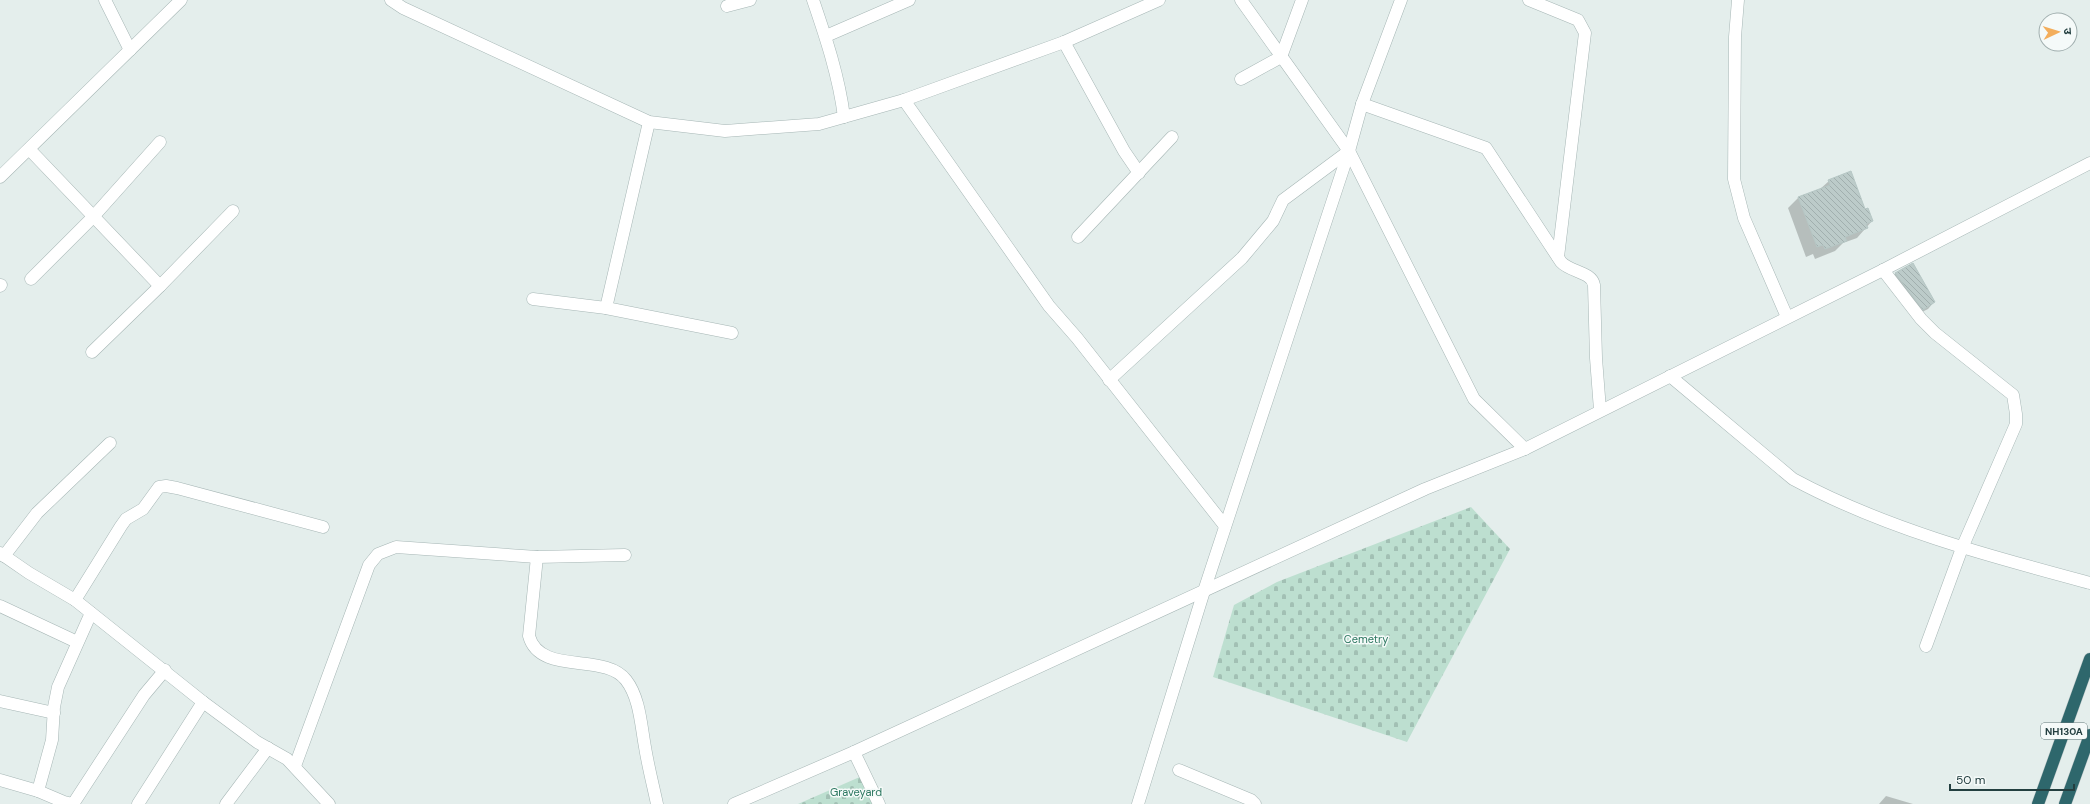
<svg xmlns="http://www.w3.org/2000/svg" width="2090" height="804" viewBox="0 0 2090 804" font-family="'DM Sans','Noto Sans Devanagari',sans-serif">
<defs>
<pattern id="cemetery-stones" width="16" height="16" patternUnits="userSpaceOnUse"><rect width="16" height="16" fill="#bddfd0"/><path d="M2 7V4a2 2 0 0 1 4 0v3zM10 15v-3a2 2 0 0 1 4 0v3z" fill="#a2c0b4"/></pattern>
<pattern id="building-back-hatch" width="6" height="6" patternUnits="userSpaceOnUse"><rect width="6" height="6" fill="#bccbc9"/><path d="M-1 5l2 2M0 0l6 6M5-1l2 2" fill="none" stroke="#a1afae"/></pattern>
</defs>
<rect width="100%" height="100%" fill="#e4eeec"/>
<g fill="url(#cemetery-stones)">
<polygon points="1471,507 1510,549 1407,742 1213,677 1234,605 1277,582"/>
<polygon points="862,776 875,804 798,804"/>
</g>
<g fill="#0003">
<polygon points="1829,181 1865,210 1872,221 1857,238 1843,243 1835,251 1815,259 1813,254 1806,257 1788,208 1798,198 1819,190"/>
<polygon points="1913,264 1934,302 1928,309 1916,315 1889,280 1895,274"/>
<polygon points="1886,796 1913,804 1879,804"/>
</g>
<g fill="url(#building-back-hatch)" stroke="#b6c7c5">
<polygon points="1851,171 1865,209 1868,208 1873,221 1866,224 1868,228 1845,237 1847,241 1825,249 1823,245 1817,247 1798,197 1830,185 1828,180"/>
<polygon points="1913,263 1935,302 1923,310 1895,273"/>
</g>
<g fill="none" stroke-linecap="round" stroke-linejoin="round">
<defs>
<g id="minor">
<polyline points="105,0 130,50"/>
<polyline points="391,0 403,8 649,122 725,131 819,124 904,100 1064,42 1159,0"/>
<path d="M 813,0 C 826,38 839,77 844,117"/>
<polyline points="1241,0 1349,151 1474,399 1525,449"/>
<polyline points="1529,0 1578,20 1585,33 1558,257"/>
<polyline points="1738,0 1735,37 1734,179 1744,218 1787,317"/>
<polyline points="727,6 750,0"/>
<polyline points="826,36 909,0"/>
<polyline points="1064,42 1124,151 1139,173"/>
<polyline points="1241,79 1281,57 1302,0"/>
<polyline points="904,100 1049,306 1077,338 1225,526"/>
<path d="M 1362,104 L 1486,148 L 1561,262 C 1570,272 1592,272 1594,285 L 1596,358 L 1600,410"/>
<polyline points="29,149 160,286"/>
<polyline points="0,177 181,0"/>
<polyline points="1078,237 1172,137"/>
<polyline points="1883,270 1921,319 1935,333 2013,395 2016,414 2016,424 1962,548 1926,646"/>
<polyline points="31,279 93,217 160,142"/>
<polyline points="0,286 1,285"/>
<polyline points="533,299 606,308 732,333"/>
<polyline points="606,308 649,122"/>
<polyline points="92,352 160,286 233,211"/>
<path d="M 1670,376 L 1793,479 C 1886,529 1989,556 2090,583"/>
<polyline points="1109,380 1242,258 1273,221 1283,200 1349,151"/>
<polyline points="0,553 29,573 75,600 203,702 257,742 287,759 329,804"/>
<polyline points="4,556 37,513 110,443"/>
<path d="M 537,557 L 529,636 C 540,676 605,652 626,680 C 640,698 641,726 645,747 C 648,766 653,785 657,804"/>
<polyline points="75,600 121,526 126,519 143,509 159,487 166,486 177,488 323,527"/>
<polyline points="0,606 77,642"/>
<polyline points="0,701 54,713"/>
<polyline points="854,752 879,804"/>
<polyline points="295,766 369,565 378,554 396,547 537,557 625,555"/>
<polyline points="1179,770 1251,800 1255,804"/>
<polyline points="0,780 38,791 64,802 73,804 144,695 165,670"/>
<polyline points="38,791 52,740 54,707 58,687 91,613"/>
<polyline points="138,804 203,702"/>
<polyline points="226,804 268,748"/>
<polyline points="734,804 854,752 1425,489 1525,449 1883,270 2090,163"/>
<polyline points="1138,804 1204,591 1349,151 1362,104 1401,0"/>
</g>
<g id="highway">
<polyline points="2038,804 2090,659"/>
<polyline points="2065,804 2090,735"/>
</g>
</defs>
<use href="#minor" stroke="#a6b6b5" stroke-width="13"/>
<use href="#highway" stroke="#c1c9ca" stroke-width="13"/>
<use href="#minor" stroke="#fff" stroke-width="12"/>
<use href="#highway" stroke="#2e676c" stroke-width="12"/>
</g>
<g text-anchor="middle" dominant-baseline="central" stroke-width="3" stroke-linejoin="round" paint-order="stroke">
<rect fill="#f5faf9" stroke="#627778" stroke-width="1" x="2041" y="723" width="46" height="16" rx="3"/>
<g font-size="10" font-weight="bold" fill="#233f40">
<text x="2064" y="731">NH130A</text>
</g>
<g font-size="11" fill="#2c7760" stroke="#f5faf9">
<text x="1366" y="639">Cemetry</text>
<text x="856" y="792">Graveyard</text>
</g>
</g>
<g transform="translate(2058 32) rotate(86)"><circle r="19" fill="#f5faf9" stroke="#a1afaf"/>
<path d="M0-3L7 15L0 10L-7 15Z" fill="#f3ae5c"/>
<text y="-6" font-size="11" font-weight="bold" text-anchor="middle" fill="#233f40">उ</text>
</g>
<path d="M1950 784v6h124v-6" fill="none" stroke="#233f40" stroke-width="2"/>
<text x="1956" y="784" font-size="12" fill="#233f40" stroke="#f5faf9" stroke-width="3" paint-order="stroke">50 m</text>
</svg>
